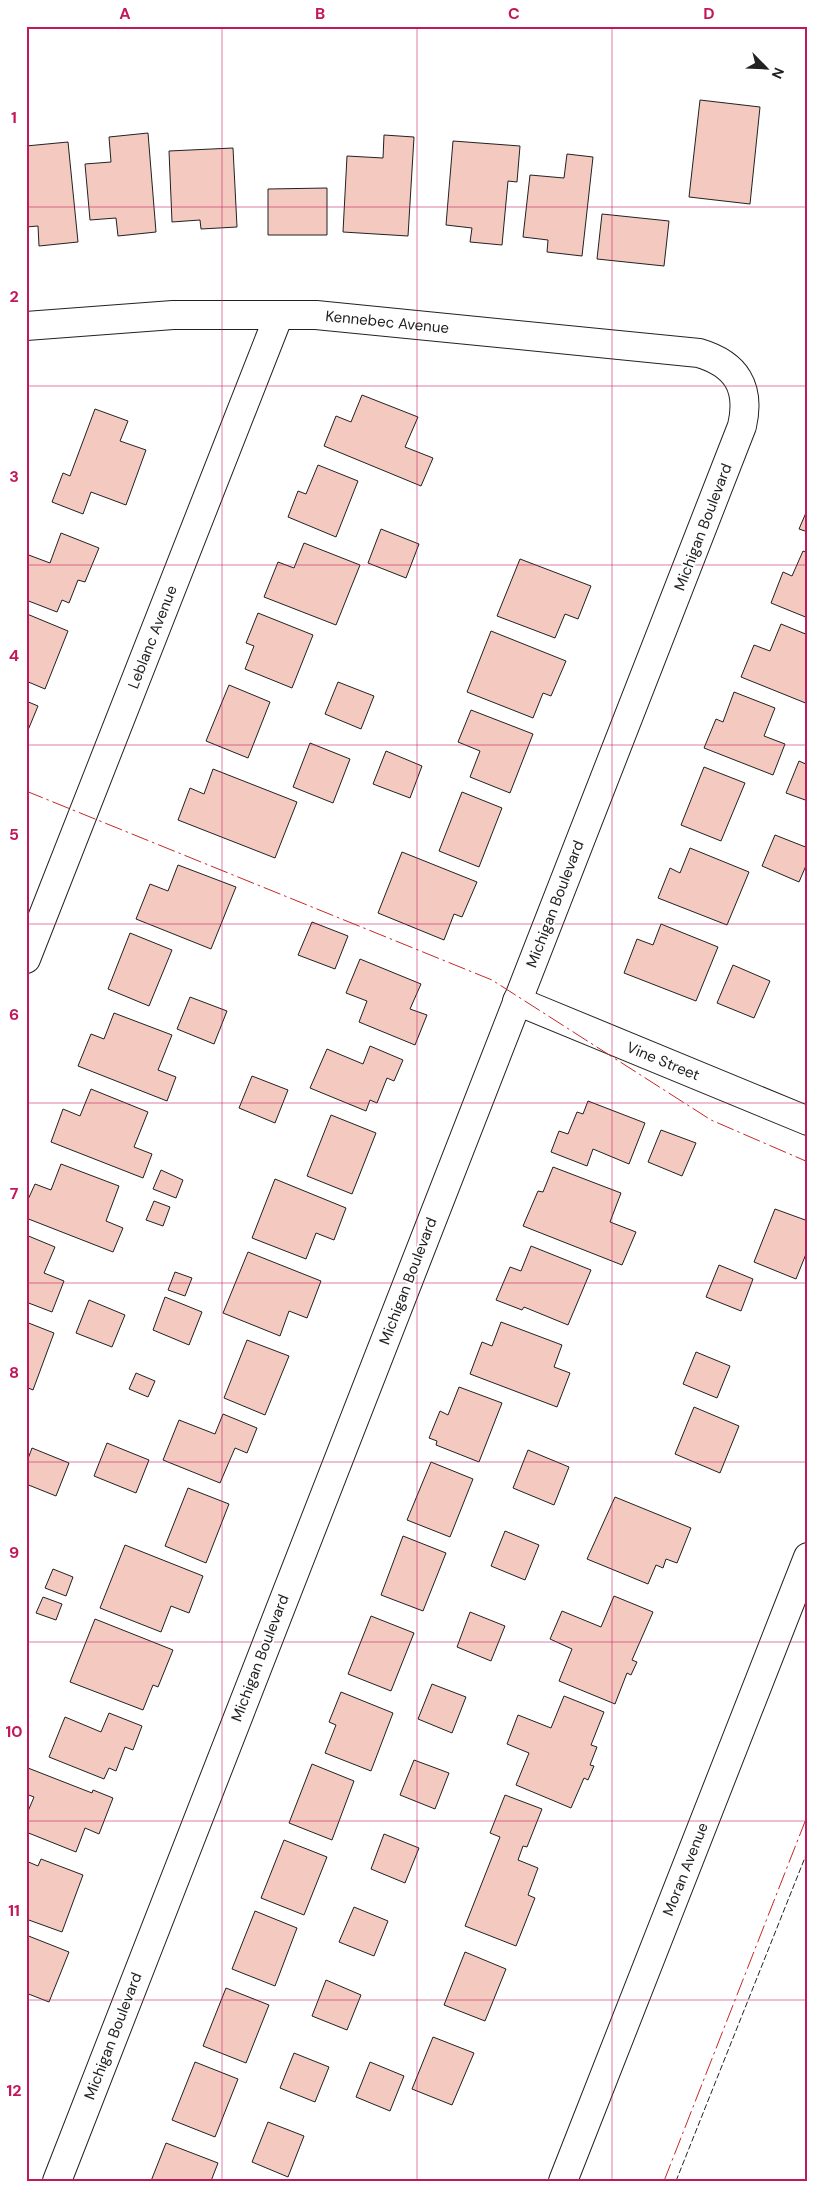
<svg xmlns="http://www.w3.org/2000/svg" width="834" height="2207" viewBox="0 0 834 2207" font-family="'DM Sans',sans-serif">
<rect width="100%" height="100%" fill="#fff"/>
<g fill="#f3c9c0" stroke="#222">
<polygon points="700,100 760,107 750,204 689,197"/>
<polygon points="148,133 156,232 118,236 116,218 90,220 85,164 111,162 109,137"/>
<polygon points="384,135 414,137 408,236 343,232 347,156 383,158"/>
<polygon points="453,141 520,146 517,182 508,181 502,245 470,242 472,228 446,225"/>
<polygon points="68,142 78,242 39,246 38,226 26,227 26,146"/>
<polygon points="233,148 237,227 201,229 200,220 172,222 169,151"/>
<polygon points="567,154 593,157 582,256 547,252 548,240 523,237 530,175 564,178"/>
<polygon points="327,188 327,235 268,235 268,189"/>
<polygon points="602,214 669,221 664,266 597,259"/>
<polygon points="362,395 418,417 405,447 433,458 421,486 324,446 336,416 351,422"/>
<polygon points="95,409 128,421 120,441 146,450 126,505 91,492 83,514 52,502 63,473 70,476"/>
<polygon points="318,465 358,481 336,537 288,517 298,491 306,494"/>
<polygon points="808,508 808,532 799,529"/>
<polygon points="381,529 419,544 406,578 368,563"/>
<polygon points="61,533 99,548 85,582 78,580 69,603 62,600 57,612 26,600 26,554 50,563"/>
<polygon points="304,543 360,565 336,625 264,597 278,562 294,568"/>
<polygon points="803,551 808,553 808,618 771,603 783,572 792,576"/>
<polygon points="520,559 591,586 578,619 565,614 555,638 497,616"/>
<polygon points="258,613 313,635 292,688 245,669 254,646 246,643"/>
<polygon points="27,614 68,631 45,689 26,681"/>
<polygon points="781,624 808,635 808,704 741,677 754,645 770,651"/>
<polygon points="491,631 566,661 551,696 543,693 533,718 467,692"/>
<polygon points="338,682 374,696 361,729 325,714"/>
<polygon points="229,685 270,702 248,758 206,741"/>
<polygon points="734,692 775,708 764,736 785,744 773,775 704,748 716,719 723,722"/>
<polygon points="26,701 38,706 26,735"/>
<polygon points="471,710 533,734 510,793 470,777 480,751 458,742"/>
<polygon points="310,743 350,759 333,803 293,787"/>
<polygon points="386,751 422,766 410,798 373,784"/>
<polygon points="799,761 808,765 808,801 786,793"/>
<polygon points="704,767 745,783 721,841 681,825"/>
<polygon points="213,769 297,802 275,858 178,820 190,788 204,794"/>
<polygon points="462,792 502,808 479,867 439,851"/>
<polygon points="775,835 808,848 808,861 799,882 762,866"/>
<polygon points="690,848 749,872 727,925 658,898 670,868 680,873"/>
<polygon points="402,852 477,882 462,917 454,914 444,940 378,913"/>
<polygon points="178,865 236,887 211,949 136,919 150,884 168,891"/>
<polygon points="312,922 348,936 335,969 298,955"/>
<polygon points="661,924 718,947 696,1001 624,973 637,939 653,945"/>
<polygon points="130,933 172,950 149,1006 108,989"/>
<polygon points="360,959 421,984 410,1009 427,1015 415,1045 359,1022 367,1001 346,993"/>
<polygon points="733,965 770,981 754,1018 717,1003"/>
<polygon points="190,997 227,1011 214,1044 177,1029"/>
<polygon points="114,1013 172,1035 158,1070 176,1077 167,1101 78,1066 91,1034 104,1039"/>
<polygon points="370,1046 403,1060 394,1081 387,1078 377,1103 370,1100 366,1111 310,1088 327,1049 363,1064"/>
<polygon points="252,1076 288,1090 275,1123 239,1108"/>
<polygon points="91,1089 148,1112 134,1147 152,1154 143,1178 51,1142 63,1109 80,1116"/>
<polygon points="588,1101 645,1123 629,1164 593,1149 587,1166 551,1152 559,1131 568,1134 577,1112 583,1114"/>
<polygon points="331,1115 376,1133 352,1194 307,1176"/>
<polygon points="661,1130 696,1143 682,1176 648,1162"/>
<polygon points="61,1164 119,1186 106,1221 123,1228 113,1252 26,1218 26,1204 35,1184 51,1190"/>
<polygon points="553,1167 621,1193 610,1222 636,1232 622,1265 523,1226 538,1191 543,1192"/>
<polygon points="161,1170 183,1180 176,1198 153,1189"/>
<polygon points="275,1179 346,1208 334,1240 316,1233 306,1259 252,1238"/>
<polygon points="154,1201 170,1207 163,1226 146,1220"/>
<polygon points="775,1209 808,1221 808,1249 796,1279 754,1262"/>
<polygon points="26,1235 55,1247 44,1273 64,1281 52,1312 26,1302"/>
<polygon points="531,1246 591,1270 568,1325 524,1307 522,1310 496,1300 510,1267 521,1271"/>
<polygon points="248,1252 321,1281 307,1318 289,1311 280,1336 223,1313"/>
<polygon points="719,1265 753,1279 741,1311 706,1297"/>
<polygon points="175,1272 192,1278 185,1296 168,1290"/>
<polygon points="165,1297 202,1312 189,1345 153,1330"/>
<polygon points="89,1300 125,1315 112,1347 76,1333"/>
<polygon points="26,1322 54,1333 33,1390 26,1387"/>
<polygon points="501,1322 562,1345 554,1367 570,1373 557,1407 470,1374 482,1342 492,1346"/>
<polygon points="247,1340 289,1356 265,1415 224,1398"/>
<polygon points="696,1352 730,1366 717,1398 683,1384"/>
<polygon points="136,1373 155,1381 148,1397 129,1389"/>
<polygon points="459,1387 502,1403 479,1462 436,1445 437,1441 429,1438 440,1411 448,1415"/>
<polygon points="694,1407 739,1426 720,1473 675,1454"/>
<polygon points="223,1414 257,1428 247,1453 235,1448 220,1483 163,1460 179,1420 215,1434"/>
<polygon points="107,1443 149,1460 136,1493 94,1476"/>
<polygon points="32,1448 69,1463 56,1496 26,1484 26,1464"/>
<polygon points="528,1450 569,1467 554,1505 513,1488"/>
<polygon points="431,1462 473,1479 450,1537 407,1520"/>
<polygon points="188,1488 229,1504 206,1563 165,1546"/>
<polygon points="615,1497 691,1528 677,1563 666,1559 663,1568 656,1565 648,1584 587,1559"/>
<polygon points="505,1531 539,1545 525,1580 491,1566"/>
<polygon points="403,1536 446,1553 423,1611 381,1595"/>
<polygon points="125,1545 203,1576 189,1613 171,1606 161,1632 100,1608"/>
<polygon points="53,1569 73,1577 66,1596 45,1588"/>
<polygon points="614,1596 653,1612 632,1660 637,1662 631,1675 627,1673 615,1704 559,1681 572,1649 550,1639 562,1611 601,1627"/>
<polygon points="43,1597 62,1604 56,1620 36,1613"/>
<polygon points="470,1612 505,1626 491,1661 457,1647"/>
<polygon points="371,1616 414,1633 391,1691 348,1674"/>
<polygon points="95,1619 173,1650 158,1687 153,1685 143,1710 70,1682"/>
<polygon points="432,1684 466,1697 452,1733 418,1719"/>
<polygon points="341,1692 393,1713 371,1771 325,1753 336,1725 329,1722"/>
<polygon points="564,1696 604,1712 591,1745 597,1747 590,1765 594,1766 588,1780 584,1778 571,1808 516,1785 529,1753 507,1744 518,1715 551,1728"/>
<polygon points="109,1713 142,1726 133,1750 125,1747 116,1771 109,1768 104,1779 49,1757 65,1717 101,1732"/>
<polygon points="414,1760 449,1773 435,1809 400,1795"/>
<polygon points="312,1764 354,1781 332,1840 289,1823"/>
<polygon points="28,1768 92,1793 93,1790 113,1798 99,1834 85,1828 76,1852 26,1832 26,1816 34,1797 26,1794"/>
<polygon points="505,1795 542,1809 527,1847 523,1846 518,1860 538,1868 528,1895 535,1898 516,1946 465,1926 500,1837 490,1833"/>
<polygon points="384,1834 419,1848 405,1883 371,1869"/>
<polygon points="284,1840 327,1857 304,1915 261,1898"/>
<polygon points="41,1859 83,1875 62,1932 26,1919 26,1861 38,1866"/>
<polygon points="354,1907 388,1921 374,1956 339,1942"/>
<polygon points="255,1911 297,1928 275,1986 232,1969"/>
<polygon points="26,1935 69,1952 49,2002 26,1993"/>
<polygon points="465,1952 506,1969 485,2021 444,2005"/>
<polygon points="326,1980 361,1995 347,2030 312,2016"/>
<polygon points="226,1988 269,2005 246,2063 203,2046"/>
<polygon points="433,2037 474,2053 452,2105 412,2089"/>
<polygon points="294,2053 329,2067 315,2102 280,2088"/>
<polygon points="195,2062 238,2079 215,2137 172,2120"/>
<polygon points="370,2062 404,2076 390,2111 356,2097"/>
<polygon points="268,2122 304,2136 288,2177 252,2162"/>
<polygon points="166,2143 218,2163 211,2181 151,2181"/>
</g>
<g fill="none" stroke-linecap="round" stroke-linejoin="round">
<defs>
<g id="minor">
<path id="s1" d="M 26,326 L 173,315 L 316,315 L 699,353 C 736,364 751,387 742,426 L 57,2181"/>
<path id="s2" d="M 26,959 L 279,315"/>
<path id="s3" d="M 517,1001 L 808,1121"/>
</g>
<g id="major">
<path id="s4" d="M 563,2181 L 808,1557"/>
</g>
</defs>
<use href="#minor" stroke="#222" stroke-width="30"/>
<use href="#major" stroke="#222" stroke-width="30"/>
<use href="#minor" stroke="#fff" stroke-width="28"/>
<use href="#major" stroke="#fff" stroke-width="28"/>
<polyline stroke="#222" stroke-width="1" stroke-dasharray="6 2.5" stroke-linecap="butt" points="676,2181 808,1850"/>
<g stroke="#c62828" stroke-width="1" stroke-dasharray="18 4 2.5 4" stroke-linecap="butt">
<polyline points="26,791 492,980 711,1120 808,1162"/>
<polyline points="664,2181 808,1814"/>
</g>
</g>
<path fill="none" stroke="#c2185b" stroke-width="1" stroke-opacity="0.55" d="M 222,26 L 222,2181M 417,26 L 417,2181M 612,26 L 612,2181M 26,207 L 808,207M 26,386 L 808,386M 26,565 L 808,565M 26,745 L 808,745M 26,924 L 808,924M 26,1103 L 808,1103M 26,1283 L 808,1283M 26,1462 L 808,1462M 26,1642 L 808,1642M 26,1821 L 808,1821M 26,2000 L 808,2000"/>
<g text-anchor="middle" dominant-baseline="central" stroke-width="4" stroke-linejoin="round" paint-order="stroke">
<g font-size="15" fill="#222" stroke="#fff">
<text stroke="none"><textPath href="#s1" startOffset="362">Kennebec Avenue</textPath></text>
<text transform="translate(703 527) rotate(-69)">Michigan Boulevard</text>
<text stroke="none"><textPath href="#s2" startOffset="346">Leblanc Avenue</textPath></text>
<text transform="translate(555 904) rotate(-69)">Michigan Boulevard</text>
<text stroke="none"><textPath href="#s3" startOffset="158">Vine Street</textPath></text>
<text transform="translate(408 1281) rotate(-69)">Michigan Boulevard</text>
<text transform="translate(260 1658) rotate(-69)">Michigan Boulevard</text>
<text stroke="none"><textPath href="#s4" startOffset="335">Moran Avenue</textPath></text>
<text transform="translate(113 2036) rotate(-69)">Michigan Boulevard</text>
</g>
</g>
<rect width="834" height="2207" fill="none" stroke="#ffffff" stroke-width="55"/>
<g transform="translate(766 68) rotate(114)" stroke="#ffffff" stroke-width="4" paint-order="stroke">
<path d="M0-4L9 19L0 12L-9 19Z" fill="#222222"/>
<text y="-8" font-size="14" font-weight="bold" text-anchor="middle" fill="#222222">N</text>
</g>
<rect x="28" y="28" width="778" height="2152" fill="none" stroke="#c2185b" stroke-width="2"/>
<g font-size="16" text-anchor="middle" font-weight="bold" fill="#c2185b">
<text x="125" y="19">A</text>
<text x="320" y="19">B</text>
<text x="514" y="19">C</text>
<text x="709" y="19">D</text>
<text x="14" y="123">1</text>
<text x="14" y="302">2</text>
<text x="14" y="482">3</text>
<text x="14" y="661">4</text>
<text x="14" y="840">5</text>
<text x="14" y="1020">6</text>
<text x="14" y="1199">7</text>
<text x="14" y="1378">8</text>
<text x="14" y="1558">9</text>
<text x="14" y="1737">10</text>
<text x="14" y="1916">11</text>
<text x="14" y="2096">12</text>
</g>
</svg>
